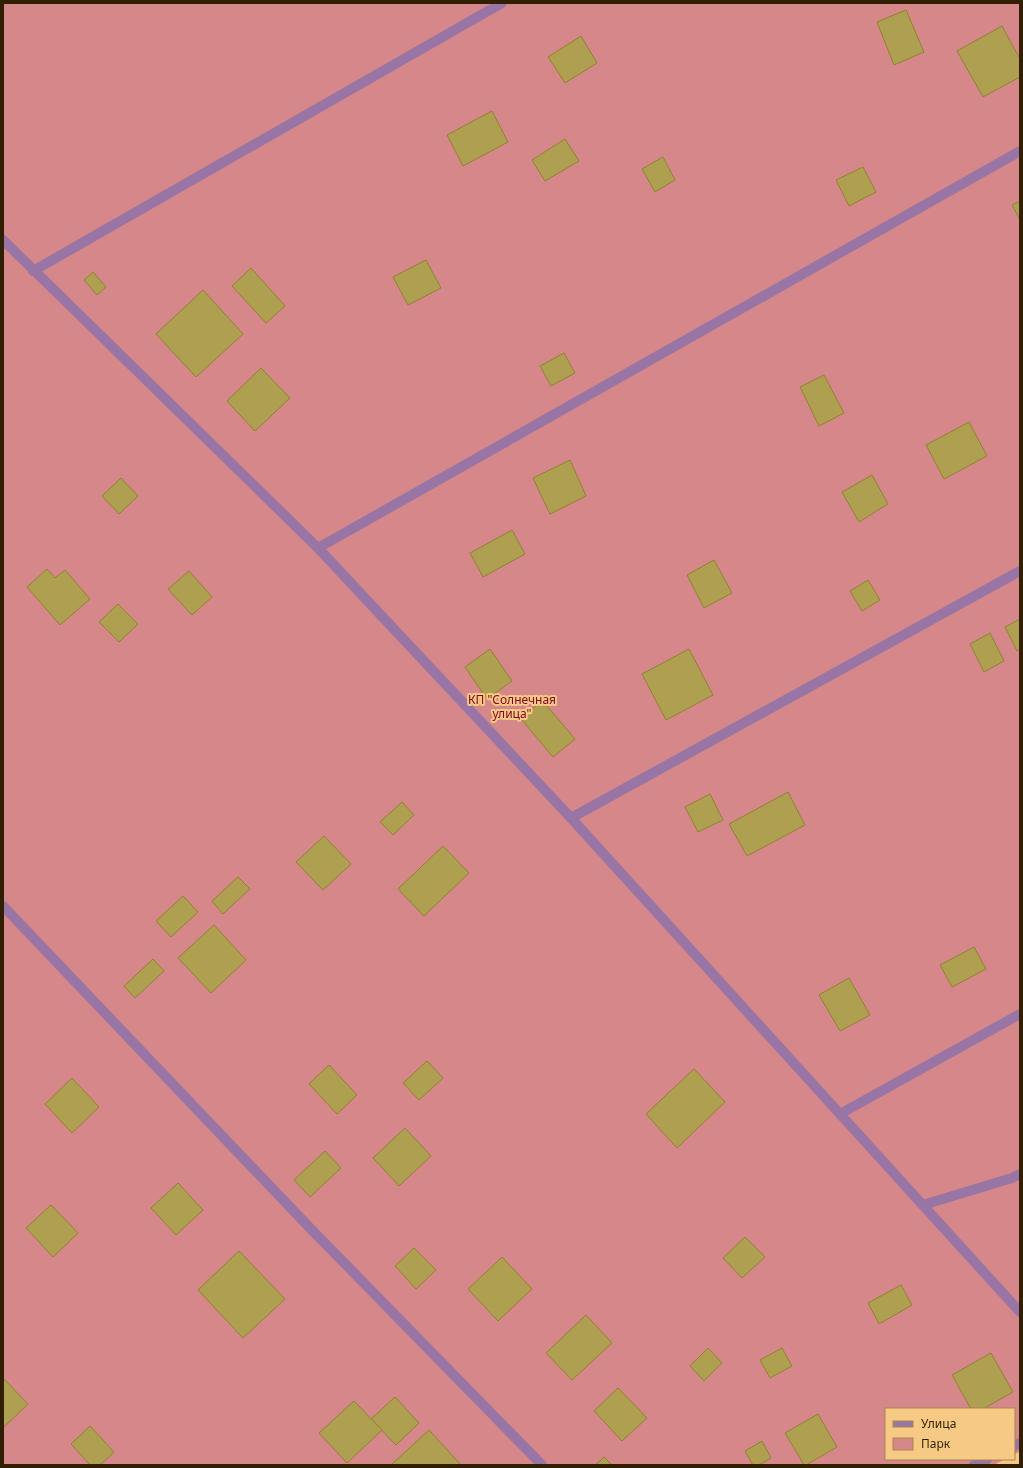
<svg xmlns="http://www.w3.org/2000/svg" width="1023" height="1468" viewBox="0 0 1023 1468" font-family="'Noto Sans',sans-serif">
<rect width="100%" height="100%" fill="#f6ca84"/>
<polygon fill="#d58789" points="3,3 1020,3 1020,1451 1014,1455 1014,1409 886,1409 886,1459 1005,1459 994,1465 3,1465"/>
<g fill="#af9f51" stroke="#918132">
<polygon points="906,10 924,52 894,65 877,22"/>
<polygon points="1002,26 1020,59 1020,77 983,97 957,51"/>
<polygon points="581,36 597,63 565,83 548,57"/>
<polygon points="492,111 508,142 463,166 447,135"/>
<polygon points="565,139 579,161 545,181 532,160"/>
<polygon points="663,157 675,180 655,192 642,169"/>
<polygon points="863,167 876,192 849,206 836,180"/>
<polygon points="1020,201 1020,220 1012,205"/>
<polygon points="426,260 441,288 408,305 393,277"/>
<polygon points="251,268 285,306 266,323 232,286"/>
<polygon points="93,272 106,287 97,295 84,280"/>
<polygon points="203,290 243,334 196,377 156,334"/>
<polygon points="564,353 575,373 551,386 540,366"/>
<polygon points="261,368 290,398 255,431 227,401"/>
<polygon points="824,375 844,413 819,426 800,387"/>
<polygon points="969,422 987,456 944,479 926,445"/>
<polygon points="570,460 586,496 550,514 533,478"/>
<polygon points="872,475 888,504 859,522 842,492"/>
<polygon points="121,478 138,496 119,514 102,496"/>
<polygon points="512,530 525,554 483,577 470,553"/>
<polygon points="714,560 732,593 704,608 687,575"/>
<polygon points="47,569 55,578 65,570 90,599 60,625 27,587"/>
<polygon points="189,571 212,597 192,615 168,589"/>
<polygon points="868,580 880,600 862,611 850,591"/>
<polygon points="118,604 138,624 119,642 99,622"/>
<polygon points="1020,619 1020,649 1017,651 1005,627"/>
<polygon points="990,633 1004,661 984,672 970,644"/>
<polygon points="490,649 512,681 487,699 465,667"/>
<polygon points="689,649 713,695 666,720 642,674"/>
<polygon points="542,700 575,739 553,757 521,719"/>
<polygon points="788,792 805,825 747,856 729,824"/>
<polygon points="710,794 723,820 698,832 685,807"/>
<polygon points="402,802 414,815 393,835 380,822"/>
<polygon points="324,836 351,864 323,890 296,862"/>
<polygon points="443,846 469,873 424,916 398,889"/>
<polygon points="238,877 250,889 223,914 212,901"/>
<polygon points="183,896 198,912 171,937 156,921"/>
<polygon points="214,925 246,960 211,993 178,958"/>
<polygon points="974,947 986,969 952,987 940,965"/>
<polygon points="153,959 164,971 135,998 124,986"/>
<polygon points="849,978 870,1015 840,1031 819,995"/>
<polygon points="427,1061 443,1078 419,1100 403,1083"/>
<polygon points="329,1065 357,1095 337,1114 309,1084"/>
<polygon points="694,1069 725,1102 677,1148 646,1114"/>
<polygon points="72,1078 99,1107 72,1133 45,1104"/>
<polygon points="405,1128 431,1156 399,1186 373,1158"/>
<polygon points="325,1151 341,1168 310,1197 294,1180"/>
<polygon points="178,1183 203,1210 176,1235 151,1208"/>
<polygon points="51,1205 78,1233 53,1257 26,1228"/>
<polygon points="745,1237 765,1257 742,1278 723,1258"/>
<polygon points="414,1248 436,1270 416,1289 395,1266"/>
<polygon points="239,1251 285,1299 243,1338 198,1290"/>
<polygon points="502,1257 532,1289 498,1321 468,1289"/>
<polygon points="901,1285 912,1305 879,1324 868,1303"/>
<polygon points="586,1315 612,1343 572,1380 546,1353"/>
<polygon points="708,1348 722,1363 704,1381 690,1366"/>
<polygon points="782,1348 792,1366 770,1378 760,1360"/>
<polygon points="991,1353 1013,1392 983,1409 971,1409 952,1375"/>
<polygon points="3,1378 28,1404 3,1428"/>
<polygon points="618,1388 647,1418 622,1441 594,1411"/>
<polygon points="395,1397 419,1423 396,1445 371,1419"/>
<polygon points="354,1401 382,1430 347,1463 319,1433"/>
<polygon points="818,1414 837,1447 806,1465 804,1465 785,1433"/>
<polygon points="90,1426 114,1452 100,1465 90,1465 71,1444"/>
<polygon points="429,1430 461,1465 391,1465"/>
<polygon points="762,1441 771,1458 759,1465 753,1465 745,1451"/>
<polygon points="604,1457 612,1465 595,1465"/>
</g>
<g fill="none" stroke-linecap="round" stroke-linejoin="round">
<g stroke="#9975a5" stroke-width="10">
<polyline points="3,240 318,548 571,818 1020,1312"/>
<polyline points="33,271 502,3"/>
<polyline points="318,548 1020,151"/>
<polyline points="571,818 1020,571"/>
<polyline points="3,906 309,1227 542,1465"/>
<polyline points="840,1114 1020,1014"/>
<polyline points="923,1205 1012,1178 1020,1174"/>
<polyline points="1014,1446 1020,1443"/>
<polyline points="974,1465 987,1459"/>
</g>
</g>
<g text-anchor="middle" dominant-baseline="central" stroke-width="4" stroke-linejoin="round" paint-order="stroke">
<g font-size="12" fill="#840624" stroke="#f6ca84">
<text x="512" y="699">КП "Солнечная<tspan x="512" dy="14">улица"</tspan></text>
</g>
</g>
<rect width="1023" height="1468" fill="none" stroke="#301f02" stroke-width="8"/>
<rect x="885" y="1408" width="130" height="52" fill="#f6ca84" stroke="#a78650"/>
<rect x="893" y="1421" width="20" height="6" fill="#9975a5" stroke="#a78650"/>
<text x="921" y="1428" font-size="12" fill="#301f02">Улица</text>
<rect x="893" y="1438" width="20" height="12" fill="#d58789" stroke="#a78650"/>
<text x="921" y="1448" font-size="12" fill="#301f02">Парк</text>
</svg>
